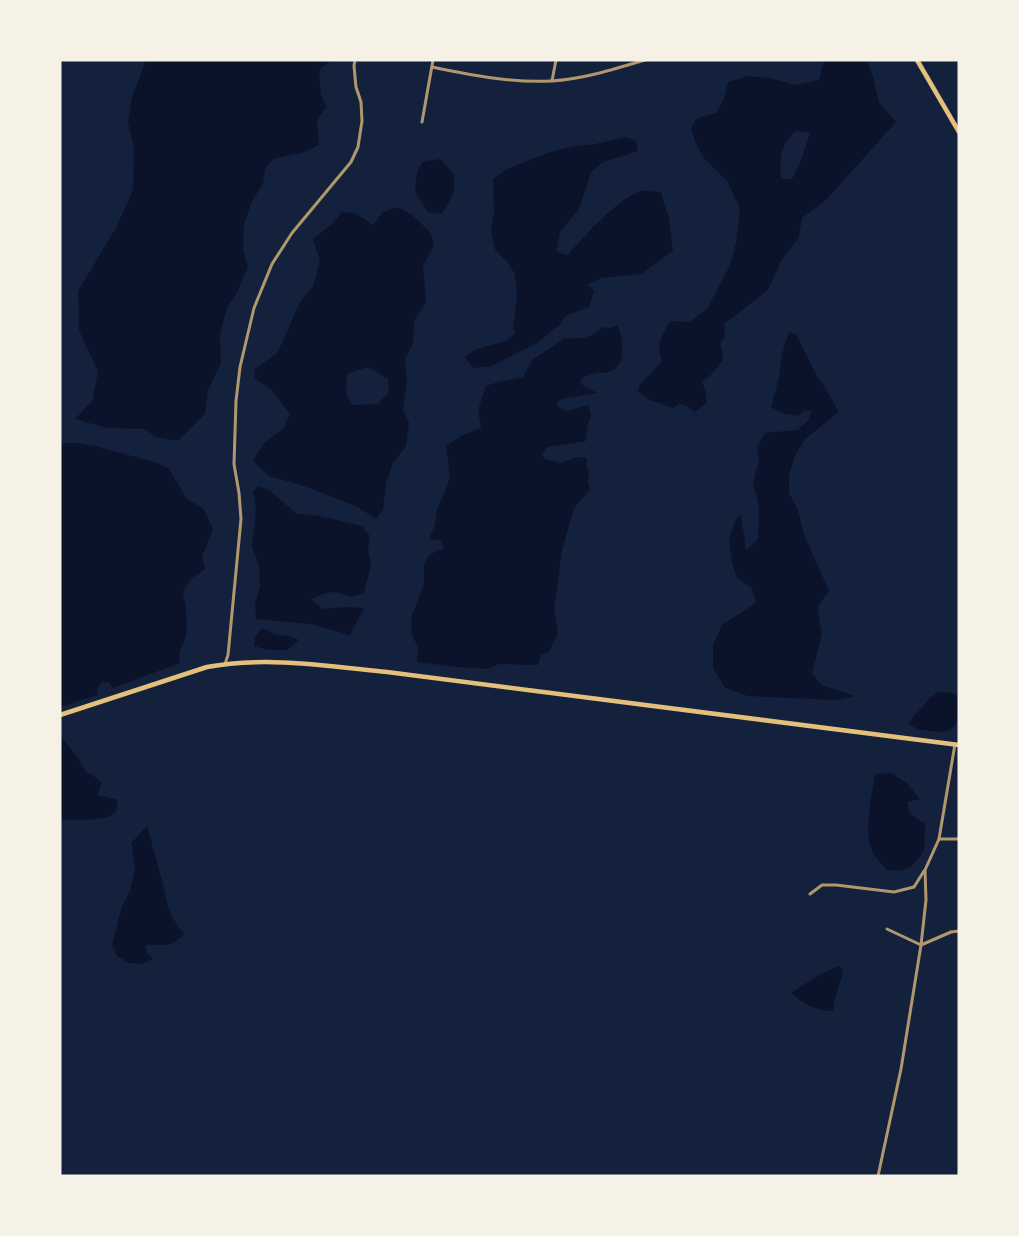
<svg xmlns="http://www.w3.org/2000/svg" width="1019" height="1236" viewBox="0 0 1019 1236" font-family="Inter,sans-serif">
<rect width="100%" height="100%" fill="#14213d"/>
<g fill="#0b132b" fill-rule="evenodd">
<polygon points="146,60 331,60 319,70 321,95 327,107 317,119 319,145 305,152 273,159 265,169 263,184 252,201 244,224 243,250 248,267 236,295 227,307 220,336 221,363 208,390 205,414 178,441 156,437 145,429 107,428 75,419 92,401 98,372 79,330 78,291 117,226 133,190 134,148 128,122 132,98"/>
<path d="M 824,60 L 867,60 L 873,76 L 879,103 L 896,122 L 826,200 L 802,218 L 799,237 L 781,261 L 768,290 L 724,324 L 725,337 L 720,344 L 722,350 L 723,360 L 709,377 L 702,381 L 705,390 L 707,403 L 694,412 L 687,406 L 679,404 L 673,408 L 648,399 L 638,392 L 640,384 L 662,362 C 656,343 661,338 670,321 L 690,322 L 707,309 L 730,265 L 736,243 L 740,208 L 727,181 L 703,157 L 695,141 L 691,128 L 697,118 L 716,113 L 724,99 L 728,82 L 747,76 L 771,78 L 795,85 L 819,80 ZM 796,131 L 810,133 L 801,161 L 792,179 L 781,179 C 779,160 780,144 796,131 Z"/>
<path d="M 626,137 L 636,141 L 638,151 L 603,162 L 591,172 L 579,209 L 560,232 L 556,252 L 568,255 C 582,238 621,195 642,191 C 648,190 655,192 661,193 L 669,219 L 673,251 L 641,274 L 601,278 L 587,285 L 594,291 L 589,307 L 565,316 L 560,324 L 537,343 L 492,366 L 473,368 L 465,357 L 477,349 L 506,341 L 516,333 L 513,328 L 517,298 L 515,274 L 508,263 L 495,250 L 491,230 L 494,213 L 493,179 L 509,168 L 550,152 L 576,146 L 595,144 Z"/>
<polygon points="440,159 454,174 454,193 442,214 428,212 415,193 417,173 422,162"/>
<path d="M 398,207 L 412,215 L 431,233 L 434,246 L 423,265 L 426,302 L 414,322 L 413,344 L 405,359 L 407,380 L 403,409 L 409,423 L 406,446 L 393,463 L 386,483 L 383,510 L 376,519 L 356,506 L 301,485 L 269,476 L 253,461 L 264,443 L 283,429 L 290,414 L 271,389 L 255,379 L 254,370 L 278,352 L 300,302 L 313,286 L 320,261 L 313,239 L 333,223 L 342,212 L 357,214 L 373,225 L 383,212 ZM 368,367 L 388,379 L 389,392 L 378,404 L 352,405 L 346,394 L 347,374 Z"/>
<path d="M 618,325 C 622,338 628,364 611,371 C 607,373 601,373 597,373 C 592,374 587,376 582,378 L 580,383 L 587,388 L 598,393 L 562,399 L 557,402 L 558,407 L 567,411 L 588,405 L 591,415 L 587,427 L 586,441 L 547,447 L 542,454 L 545,459 L 561,463 L 577,457 L 587,458 L 586,467 L 589,471 L 588,481 L 590,490 L 574,508 L 562,551 L 554,609 L 558,634 L 548,653 L 541,654 L 538,665 L 499,664 L 488,669 L 457,667 L 417,662 L 418,647 L 412,635 L 411,618 L 424,584 L 424,566 L 429,555 L 444,548 L 441,541 L 429,539 L 435,525 L 437,509 L 445,492 L 450,477 L 446,446 L 461,436 L 481,428 L 478,410 L 486,386 L 498,382 L 523,377 L 533,359 L 552,347 L 564,338 C 582,339 589,339 603,327 L 611,328 Z"/>
<polygon points="789,332 796,334 818,378 826,389 839,412 805,439 795,456 789,474 789,493 798,510 804,535 829,591 818,606 819,619 822,633 812,674 822,685 855,696 836,700 748,696 725,688 713,668 713,645 722,625 756,603 752,588 737,578 732,562 729,539 736,519 741,515 746,550 758,539 759,506 753,483 759,461 757,446 765,433 798,430 808,421 811,411 803,411 799,416 781,413 771,407 779,378 782,354"/>
<path d="M 60,443 L 78,443 L 95,446 L 158,463 L 169,469 L 187,499 L 203,508 L 213,529 L 202,557 L 205,569 L 191,579 L 183,592 C 185,606 189,621 186,635 C 183,648 178,648 180,663 L 113,688 L 108,682 L 101,683 L 97,690 L 97,695 L 60,707 Z"/>
<path d="M 258,486 L 269,490 L 297,514 L 315,515 L 362,526 L 370,536 L 368,550 L 371,564 L 364,593 L 350,597 C 334,589 327,592 311,599 L 322,609 L 346,607 L 364,608 L 350,635 L 310,624 L 256,619 L 255,604 L 260,586 L 259,565 L 252,547 L 256,509 L 253,491 Z"/>
<polygon points="262,628 274,634 293,637 299,640 287,650 268,650 254,646 255,637"/>
<path d="M 938,692 C 945,692 954,692 959,697 C 959,720 959,735 931,731 C 921,730 915,729 908,723 L 930,698 Z"/>
<polygon points="60,735 75,754 86,771 102,782 98,795 118,800 116,811 109,817 87,820 60,820"/>
<path d="M 891,773 L 907,783 L 920,799 L 907,802 L 910,813 L 925,824 L 924,851 L 912,866 L 900,871 L 887,870 C 881,864 876,858 872,851 C 863,832 872,794 875,774 Z"/>
<path d="M 147,826 L 163,884 L 169,910 L 177,925 L 185,934 C 168,949 167,944 146,945 L 147,953 L 153,959 L 142,964 L 129,963 L 117,956 L 112,945 L 122,906 L 130,891 L 135,867 L 131,843 Z"/>
<path d="M 838,966 L 843,969 C 841,986 834,994 833,1011 C 816,1011 804,1004 791,993 L 819,975 Z"/>
</g>
<g fill="none" stroke-linecap="round" stroke-linejoin="round">
<g stroke="#b1986c" stroke-width="3">
<path d="M 432,67 C 471,75 510,83 551,81 C 583,79 615,69 645,60"/>
<polyline points="552,81 556,60"/>
<polyline points="422,122 433,60"/>
<polyline points="225,664 228,655 241,519 239,493 234,464 236,401 240,367 254,308 272,264 292,233 351,162 358,147 362,121 361,102 356,87 354,66 355,60"/>
<polyline points="939,839 959,839"/>
<polyline points="810,894 822,885 836,885 894,892 914,887 924,871"/>
<polyline points="887,929 921,945 951,932 959,931"/>
<polyline points="878,1176 901,1069 921,945 926,900 925,870 939,839 955,744"/>
</g>
<g stroke="#e5c07b" stroke-width="4.5">
<polyline points="917,60 959,132"/>
<path d="M 60,715 L 207,667 C 266,656 327,666 387,672 L 959,745"/>
</g>
</g>
<rect width="1019" height="1236" fill="none" stroke="#f6f1e7" stroke-width="123"/>
</svg>
